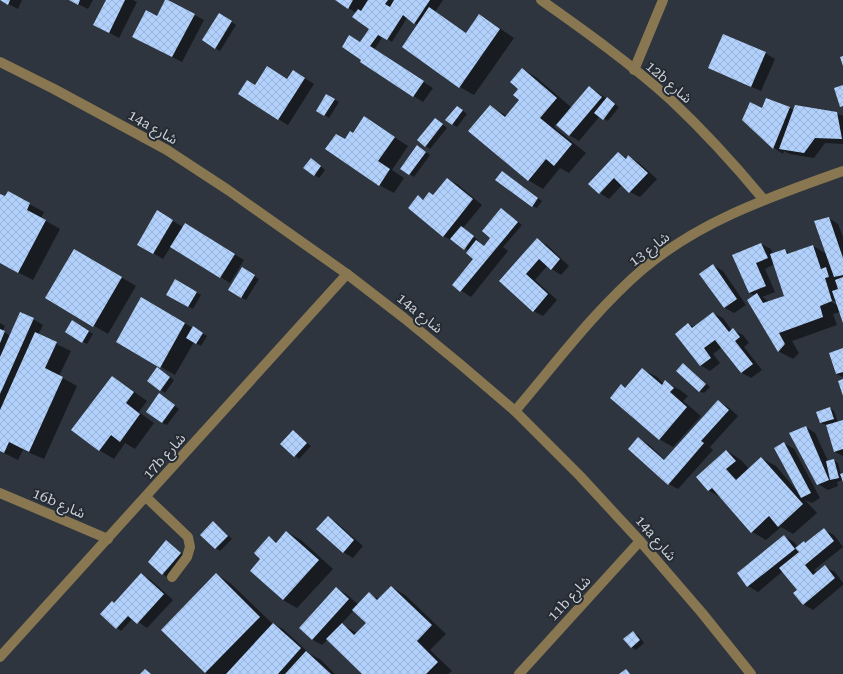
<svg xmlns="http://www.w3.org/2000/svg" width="843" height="674" viewBox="0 0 843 674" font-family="'Roboto Serif','Noto Sans Arabic',serif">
<defs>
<pattern id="building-cross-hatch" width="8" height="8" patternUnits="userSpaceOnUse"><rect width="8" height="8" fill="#b1d1fc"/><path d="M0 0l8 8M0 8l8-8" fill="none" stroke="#9ab4d7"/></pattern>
</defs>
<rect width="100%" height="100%" fill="#2e353e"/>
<g fill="#0007" fill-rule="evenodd">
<polygon points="0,0 22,0 18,9"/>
<polygon points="70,0 93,0 88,9"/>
<polygon points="107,0 133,0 137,2 119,38 104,30"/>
<polygon points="166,0 204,20 182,62 143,42"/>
<polygon points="337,0 443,0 435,12 467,33 480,15 514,38 474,95 460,87 418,25 407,18 392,42 383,36 374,50 433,88 423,102 361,62 360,43 370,28 356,13"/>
<polygon points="219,14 236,25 220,51 215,48"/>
<polygon points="765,53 775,59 761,91 719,73 709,68"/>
<polygon points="523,69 537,78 572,108 590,87 619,107 608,121 600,116 579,141 569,135 556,124 554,127 586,153 569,173 560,168 543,189 528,180 490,106 507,116 520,100 519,89"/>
<polygon points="303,77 314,84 288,125 278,119 255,86"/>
<polygon points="327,95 339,102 329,118 317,110"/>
<polygon points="790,108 795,111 836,113 843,116 843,144 825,143 814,158 790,154 784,151 783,154 774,148 743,120"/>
<polygon points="462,110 467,114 457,127 452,124"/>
<polygon points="365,118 408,146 392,170 404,178 394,193 379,185 345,140 354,134"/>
<polygon points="440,122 447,128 430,149 418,140"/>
<polygon points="422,149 430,155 414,177 402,169"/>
<polygon points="618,153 627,158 629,157 638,162 657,179 640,197 630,192 622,185 609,199 600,193"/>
<polygon points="316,162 325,170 319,178 305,168"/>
<polygon points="507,175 542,201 537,208 532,206"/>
<polygon points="447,179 457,184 482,205 463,228 478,240 477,242 484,247 492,238 501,209 522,225 503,247 508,251 471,297 453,285 475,259 469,251 454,240 453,241 443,236 418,196 424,200 434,196"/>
<polygon points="9,193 44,212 41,218 60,229 33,280 0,263 0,195 6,198"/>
<polygon points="158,212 183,227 195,230 244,260 230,283 171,246 163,259 138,244"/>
<path d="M 829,218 L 838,224 L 843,237 L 843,320 L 840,312 L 833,314 L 837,325 L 792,341 L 799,353 L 793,359 L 778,351 L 755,296 L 750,293 L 734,256 L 761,244 L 771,249 L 773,254 L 785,250 L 790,254 L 813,246 L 827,254 ZM 775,264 L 785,296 L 770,302 L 762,297 L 775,292 L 765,269 ZM 829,298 L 837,303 L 837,305 L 828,300 Z"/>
<polygon points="537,240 547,245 569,266 561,275 547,266 535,280 557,300 543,316 533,311 500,280"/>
<polygon points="75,250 136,286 108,334 47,298"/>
<polygon points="713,265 723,271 746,305 734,313 725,308 701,274"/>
<polygon points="247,271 259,279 246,300 241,297"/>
<polygon points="175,281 201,295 193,309 168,295"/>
<polygon points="142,299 207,336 201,346 194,342 175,375 117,342"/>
<polygon points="713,313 723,318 732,331 733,330 743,335 749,343 744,347 762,370 751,378 742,373 722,347 713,354 720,363 710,371 700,365 688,324 694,327"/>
<polygon points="33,319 43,325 38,335 71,351 59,376 77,386 44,459 23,450 18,460 0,451 0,323 5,326 3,331 10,336"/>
<polygon points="73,321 93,334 87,344 66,332"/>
<polygon points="843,349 843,377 836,374"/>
<polygon points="683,364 688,367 710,387 704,393 699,391"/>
<polygon points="158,368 174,380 165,393 149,381"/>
<polygon points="642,369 657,377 664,384 666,382 680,390 688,396 683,401 701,416 673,447 659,439 622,385 626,388"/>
<polygon points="112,377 126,386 147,401 139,412 154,423 135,449 125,443 114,459 99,450"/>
<polygon points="164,397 179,409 167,425 162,423"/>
<polygon points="718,401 728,407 738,416 710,447 713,450 678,489 669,484 638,438 648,444 665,460"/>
<polygon points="830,408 834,411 838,422 843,421 843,456 835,452 827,425 821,423"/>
<polygon points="806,427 815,433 828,461 834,460 838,463 841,475 843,474 843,480 837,482 838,486 828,490 818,484"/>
<polygon points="294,431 311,446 299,459 281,444"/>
<polygon points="784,443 794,449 820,498 812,503 805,500 817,513 793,534 781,527 766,540 752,532 723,499 708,490 727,451 741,460 749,469 761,458 776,466 797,491"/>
<polygon points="328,517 337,523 363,546 353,558 343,552"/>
<polygon points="213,523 217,525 232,539 220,551 216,548 201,535"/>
<polygon points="824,530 834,535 843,547 814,570 817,573 825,567 835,572 843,583 843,585 813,610 803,604 798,590 783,571 758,592 748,586 784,536 794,542 798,547 804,542 807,544"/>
<polygon points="287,532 301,540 333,569 297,608 283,600 262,559 269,538 277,542"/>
<polygon points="167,542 185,556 167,577 163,574"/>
<polygon points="216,574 230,583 273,624 283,629 310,654 321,660 335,674 208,674 206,673 162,630"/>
<polygon points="142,575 151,580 173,600 147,628 133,618 121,631 117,628 115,604"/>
<path d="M 391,587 L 405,595 L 446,634 L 430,650 L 452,671 L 448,674 L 363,674 L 328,639 L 322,645 L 313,640 L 300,628 L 336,588 L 346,594 L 359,605 L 369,594 L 379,599 ZM 354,610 L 367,623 L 357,633 L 341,624 Z"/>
<polygon points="633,633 638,635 644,643 636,650 631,647"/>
</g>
<g fill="url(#building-cross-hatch)">
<polygon points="0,0 10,0 8,5"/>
<polygon points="69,0 80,0 78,5"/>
<polygon points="106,0 125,0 109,33 93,25"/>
<polygon points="165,0 168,0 195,14 172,57 132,37 146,10 157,16"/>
<polygon points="335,0 353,0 348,9"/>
<polygon points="368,0 388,0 385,4 390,7 394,0 430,0 414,24 403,15 387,40 378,35 370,46 424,81 413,97 360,62 361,60 342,47 349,35 360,42 369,29 352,17 358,9 361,11"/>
<polygon points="429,7 466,33 479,14 500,29 459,88 402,47"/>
<polygon points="219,13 232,21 215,49 202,40"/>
<polygon points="723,34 766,52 751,87 708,68"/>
<polygon points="843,56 843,66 840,57"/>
<polygon points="267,66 287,79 293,70 305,78 278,120 238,94 247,80 255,85"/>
<polygon points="522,68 557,98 540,118 572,144 554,166 546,159 528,181 468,131 490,105 505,117 519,100 513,95 518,89 510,82"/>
<polygon points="843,85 843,106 840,107 834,88"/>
<polygon points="589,86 602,97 569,136 556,125"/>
<polygon points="326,94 335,99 324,116 316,111"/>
<polygon points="607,97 615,104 603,120 594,113"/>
<polygon points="766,98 790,107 773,149 742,120 750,102 762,108"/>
<polygon points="795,105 837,112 842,139 815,138 804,153 779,149"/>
<polygon points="457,106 463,110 452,125 445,120"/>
<polygon points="364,116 395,137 378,161 390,169 379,186 325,149 336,134 345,139 350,131 353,133"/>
<polygon points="435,118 443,124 425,147 417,140"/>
<polygon points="417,145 426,152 409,175 400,169"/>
<polygon points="618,152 626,159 628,155 648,173 629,193 614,178 599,194 588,184"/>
<polygon points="311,158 321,166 314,176 303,168"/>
<polygon points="502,171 538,198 532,207 495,180"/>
<polygon points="447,178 473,199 443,237 408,208 418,195 423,200 429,192 433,195"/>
<polygon points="8,191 30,203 27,210 46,220 18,273 0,263 0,194 5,196"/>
<polygon points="501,208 518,222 460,292 452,285 473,259 466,253 476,240 484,246 490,238 482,231"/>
<polygon points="157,210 173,220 153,254 137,245"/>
<polygon points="829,217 843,258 843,275 834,277 814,221"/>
<polygon points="185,223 235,254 220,278 170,247"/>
<polygon points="461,226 474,236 464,250 450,239"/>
<polygon points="537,238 560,259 551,270 539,259 526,274 548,294 533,312 499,281"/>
<polygon points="761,243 768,258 756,263 766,286 749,293 732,255"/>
<polygon points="813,245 821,269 826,267 829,277 825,278 832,301 820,306 823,317 779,333 785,344 778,352 747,300 757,293 763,303 784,296 770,254 785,249 787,254"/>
<polygon points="74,249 122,277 93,327 45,298"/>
<polygon points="713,264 737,299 724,308 699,274"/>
<polygon points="242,267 255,275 241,298 228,290"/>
<polygon points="843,277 843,323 832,291 838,289 835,280"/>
<polygon points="175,279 197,292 188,307 166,295"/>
<polygon points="141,297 185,323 160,368 116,342"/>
<polygon points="20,312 34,318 0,394 0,357"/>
<polygon points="713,312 729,332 733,328 740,337 735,341 753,364 741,373 715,340 704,348 711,358 700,366 675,334 688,323 692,328"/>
<polygon points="72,320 89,331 82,343 65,332"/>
<polygon points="193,326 203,333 196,344 186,338"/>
<polygon points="0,329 5,331 0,343"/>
<polygon points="35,332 57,342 45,368 63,377 29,452 9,442 4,453 0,451 0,410"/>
<polygon points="843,348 843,372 836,374 829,353"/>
<polygon points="683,363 706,384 699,392 676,371"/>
<polygon points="157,367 170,377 160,391 147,381"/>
<polygon points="642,368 662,385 665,380 674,388 670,392 687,407 659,440 610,398 621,384 625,388"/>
<polygon points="112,376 134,392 126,403 140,414 120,442 111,435 99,451 71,430"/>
<polygon points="843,379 843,396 838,381"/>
<polygon points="159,393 175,405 162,423 146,412"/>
<polygon points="718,400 729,410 701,441 704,443 668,485 628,449 638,437 664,460"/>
<polygon points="830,407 834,419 820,423 816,412"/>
<polygon points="843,420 843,449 834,452 826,425"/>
<polygon points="806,426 829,480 817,485 789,433"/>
<polygon points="293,430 307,443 294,457 280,444"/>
<polygon points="784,442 811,493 801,498 774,448"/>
<polygon points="726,450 736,461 726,469 736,480 761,457 803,504 778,527 769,516 751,533 712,488 708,491 696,477"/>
<polygon points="834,459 839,478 830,480 826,461"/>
<polygon points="843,473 843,482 840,474"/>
<polygon points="328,516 354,540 343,553 316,529"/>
<polygon points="213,521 228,536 215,549 200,535"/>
<polygon points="824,528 834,541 805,565 813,575 825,565 835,578 803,605 793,593 797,590 779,568 799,552 795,548 804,541 805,543"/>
<polygon points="286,531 319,560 283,600 250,571 260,559 254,553 269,536 276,543"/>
<polygon points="784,535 795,549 747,587 737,573"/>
<polygon points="166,540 181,553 162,575 148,562"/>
<polygon points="141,573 164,594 137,624 128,616 116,629 100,614 112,601 114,603"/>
<polygon points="216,573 260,617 205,673 161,630"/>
<polygon points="391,586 432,625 417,641 438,662 426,674 362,674 326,639 342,623 354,635 366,623 352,610 369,592 377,600"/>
<polygon points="336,587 349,599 312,640 299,628"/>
<polygon points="273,623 301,648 278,674 226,674"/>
<polygon points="633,631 640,640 631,648 623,639"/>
<polygon points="306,651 331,674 285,674"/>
<polygon points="145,669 151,674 140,674"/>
<polygon points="626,669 630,674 619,674"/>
</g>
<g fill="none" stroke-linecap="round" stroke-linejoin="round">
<g stroke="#887751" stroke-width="10">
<path d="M 541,0 C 585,31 631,64 671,100 C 704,131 735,165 764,200"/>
<polyline points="0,62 54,89 167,150 228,190 347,274 404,318 460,364 515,411 580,476 640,541 702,613 751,674"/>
<polyline points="634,70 663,0"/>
<path d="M 515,411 C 556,363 595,310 643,269 C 701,220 773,196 843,171"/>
<polyline points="0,493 108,539"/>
<polyline points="146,497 188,537 190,547 187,557 172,577"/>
<polyline points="0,657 347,274"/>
<polyline points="519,674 640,541"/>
</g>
</g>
<g text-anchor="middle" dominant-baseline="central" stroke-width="4" stroke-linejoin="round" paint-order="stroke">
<g font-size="14" fill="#cfd3d9" stroke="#242b33">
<text transform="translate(669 82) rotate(41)">12b شارع</text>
<text transform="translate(153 127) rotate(30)">14a شارع</text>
<text transform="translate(649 249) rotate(-37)">شارع 13</text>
<text transform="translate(420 313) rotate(39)">14a شارع</text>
<text transform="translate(164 456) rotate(-48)">17b شارع</text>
<text transform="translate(59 503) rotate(23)">16b شارع</text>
<text transform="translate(656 538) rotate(49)">14a شارع</text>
<text transform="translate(569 598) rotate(-47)">11b شارع</text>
</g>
</g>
</svg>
